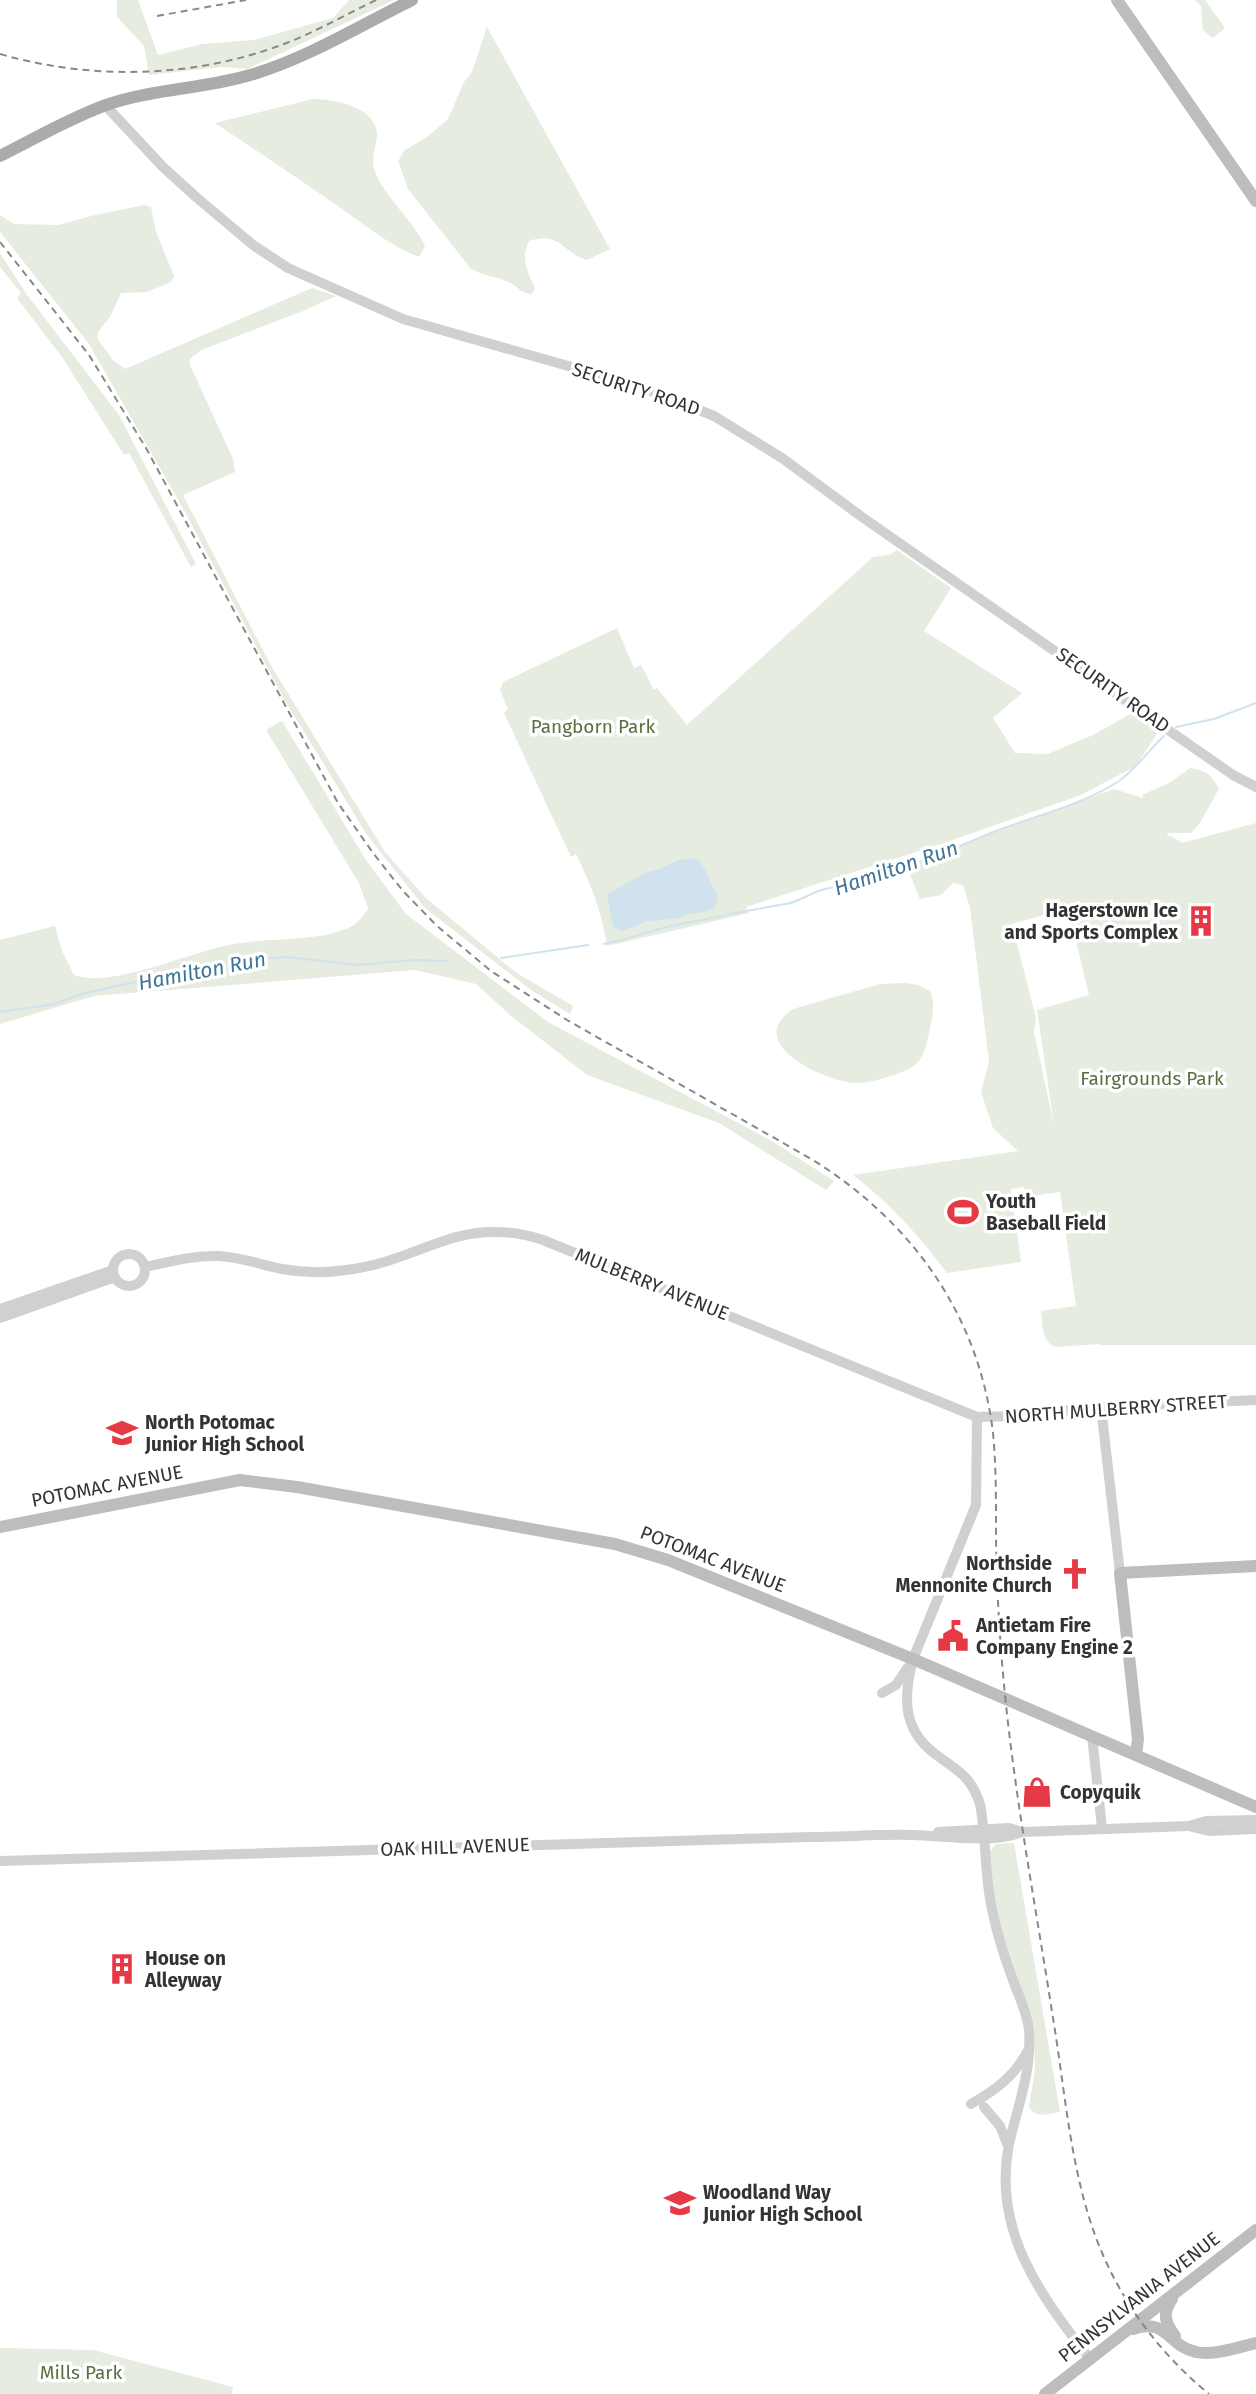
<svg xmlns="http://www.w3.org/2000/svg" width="1256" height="2394" viewBox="0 0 1256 2394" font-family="'Fira Sans',sans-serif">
<rect width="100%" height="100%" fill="#fff"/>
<g fill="#e6ecdf" fill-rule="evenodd">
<polygon points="117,0 138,0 158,55 202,44 254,40 333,18 349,0 394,0 247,69 221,67 149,75 144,46 117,17"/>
<polygon points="1195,0 1205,0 1225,28 1213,38 1203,30 1201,6"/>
<path d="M 487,27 L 610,249 L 587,260 C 561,252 560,231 529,241 C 520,260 528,271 535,289 L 532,294 C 522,294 519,288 511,283 C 498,277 484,276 471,269 L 408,189 L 398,161 L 405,150 L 427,137 L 448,119 L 464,82 L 472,72 Z"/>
<path d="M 313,99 C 334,99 379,107 377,137 C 375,150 370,161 376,174 C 388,201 412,219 425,246 L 419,257 C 388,245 360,221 332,202 C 293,175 254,149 215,123 Z"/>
<polygon points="144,205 151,207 156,232 174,276 171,282 147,292 121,293 110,317 98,332 97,338 113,360 125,369 312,288 336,296 303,311 201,350 190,359 190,365 233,459 235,472 183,495 270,664 385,852 426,898 515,972 573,1006 570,1014 531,990 425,908 367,835 284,699 184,510 89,344 0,232 0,215 14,224 59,225 91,216"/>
<polygon points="0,253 27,295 119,415 196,564 191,567 129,453 124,455 62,357 17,298 21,293 0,267"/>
<path d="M 897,550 L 951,588 L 924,631 L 1022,693 L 993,718 L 1015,753 L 1048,754 L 1093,735 L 1132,713 L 1158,732 L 1136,766 L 1081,795 L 950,841 L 746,907 L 749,913 L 607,946 C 602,912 591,885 576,854 L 571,857 L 504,713 L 508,709 L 500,690 L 503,682 L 617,628 L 634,668 L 641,665 L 654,690 L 657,688 L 687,725 L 873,557 L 890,555 Z"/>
<path d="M 282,721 L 366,860 L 406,914 L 548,1022 L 772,1141 L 834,1181 L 826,1190 L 719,1123 L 587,1075 L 510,1015 L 476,984 L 415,970 L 94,996 L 0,1024 L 0,940 L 55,926 L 62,951 L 74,975 C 112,989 192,951 234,944 C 266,938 312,941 340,931 C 354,927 362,920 368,908 L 359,883 L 266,730 Z"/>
<path d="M 1190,768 C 1206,770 1212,775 1219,789 L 1200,823 L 1191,833 L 1168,833 L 1167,836 L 1171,836 L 1182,843 L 1256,823 L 1256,1345 L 1099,1345 L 1099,1344 L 1057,1347 C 1041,1343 1043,1325 1041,1311 L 1076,1306 L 1060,1192 L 1026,1197 L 1024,1187 L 1011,1189 L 1021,1262 L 947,1273 C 919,1236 890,1203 853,1175 L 1018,1151 L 993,1128 L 981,1092 L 989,1061 L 970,908 L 963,885 L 953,883 L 941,895 L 920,899 L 906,865 L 1114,789 L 1143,798 L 1142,795 L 1169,783 ZM 1068,908 L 1089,995 L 1037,1010 L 1054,1125 L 1034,1032 L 1036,1018 L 1012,924 Z"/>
<path d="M 906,983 L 918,985 L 930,991 C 936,1006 932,1018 929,1033 C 927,1043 924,1056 917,1063 C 907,1073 869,1084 855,1083 C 823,1081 742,1043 793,1009 L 880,984 Z"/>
<path d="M 1014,1843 L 1060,2112 C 1048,2114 1035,2119 1029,2106 L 1035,2070 L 1034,2027 L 1006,1949 L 992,1888 L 989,1852 L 996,1844 Z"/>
<polygon points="0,2348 93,2350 233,2387 232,2394 0,2394"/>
</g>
<path fill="#cfe2ee" d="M 695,858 C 707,866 709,884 718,895 L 715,908 L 704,912 L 687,914 L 679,918 L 647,921 L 623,931 L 613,927 L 607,894 L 647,872 L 660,869 L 678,860 Z"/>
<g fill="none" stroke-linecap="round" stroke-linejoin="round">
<g stroke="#cfe2ee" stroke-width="2">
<polyline points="1176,727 1214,719 1256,703"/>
<path d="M 604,944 C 627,940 648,931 671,926 C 709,919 747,910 786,904 C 799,902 812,892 825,889 C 883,878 937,856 991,833 C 1033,816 1081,806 1119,781 C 1137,768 1148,751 1164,736"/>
<polyline points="501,958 588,945"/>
<polyline points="0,1012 55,1004 81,994 185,971 232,969 258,959 287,957 357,965 415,960 447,961"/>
</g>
<g stroke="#d0d0d0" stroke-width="10">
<polyline points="105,105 163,167 196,197 253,245 288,268 403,319 642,387 714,416 782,458 862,517 1233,775 1256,787"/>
<circle cx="129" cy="1270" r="16"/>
<path d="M 145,1267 C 169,1262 194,1255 219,1256 C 241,1257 261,1265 282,1269 C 303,1273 325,1273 346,1270 C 423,1261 459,1213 543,1240 L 977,1417 L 1015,1416 L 1101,1407 L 1256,1400"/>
<polyline points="0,1309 113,1270"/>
<polyline points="0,1318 115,1277"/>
<polyline points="1101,1407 1120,1573"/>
<path d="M 977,1417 L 976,1505 L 913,1659 C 904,1694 901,1728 934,1753 C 957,1771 970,1774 980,1804 C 987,1840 984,1878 993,1914 C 998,1937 1005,1959 1013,1980 C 1019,1997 1027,2012 1029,2030 C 1032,2071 1018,2105 1009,2144 C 992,2230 1040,2295 1090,2359"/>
<polyline points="882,1693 896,1685 908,1667"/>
<polyline points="1092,1736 1102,1828"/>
<polyline points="1192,1827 1209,1831 1256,1829"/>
<polyline points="938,1832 1009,1828 1022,1832"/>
<path d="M 0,1861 L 809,1837 C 844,1837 879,1834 913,1835 C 946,1836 991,1844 1022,1832 L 1189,1826 L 1206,1821 L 1256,1820"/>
<path d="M 971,2104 C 994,2091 1014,2077 1027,2052"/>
<polyline points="984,2107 1000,2126 1008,2146"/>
</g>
<g stroke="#bdbdbd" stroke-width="12">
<polyline points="1117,0 1256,201"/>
<polyline points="0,1527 240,1480 297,1487 615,1544 668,1560 913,1659 1256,1807"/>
<polyline points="1136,1755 1138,1739 1120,1573 1256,1566"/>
<path d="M 1172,2299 C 1162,2313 1165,2323 1175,2336"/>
<path d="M 1133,2329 C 1167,2317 1169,2347 1196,2352 C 1214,2356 1238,2347 1256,2343"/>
<polyline points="1045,2394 1256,2230"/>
</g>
<path stroke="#ababab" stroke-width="12" d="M 0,156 C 34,139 70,118 106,105 C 155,88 208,89 257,73 C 311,56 361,25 412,0"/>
<g stroke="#888" stroke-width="2" stroke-dasharray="7 5" stroke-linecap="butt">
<polyline points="157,16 246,0"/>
<path d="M 0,54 C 94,81 198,78 289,42 C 319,30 347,14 376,0"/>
<path d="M 0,242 L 89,355 L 146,448 L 338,803 L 373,853 L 403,891 L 437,926 L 491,971 L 567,1020 L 813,1160 C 912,1222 979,1315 993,1433 C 996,1464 996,1496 996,1527 C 996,1568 998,1609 1001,1649 C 1010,1773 1034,1895 1053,2018 C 1066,2096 1071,2182 1103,2255 C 1127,2310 1163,2356 1209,2394"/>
</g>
</g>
<defs>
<symbol id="building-bare" viewBox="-9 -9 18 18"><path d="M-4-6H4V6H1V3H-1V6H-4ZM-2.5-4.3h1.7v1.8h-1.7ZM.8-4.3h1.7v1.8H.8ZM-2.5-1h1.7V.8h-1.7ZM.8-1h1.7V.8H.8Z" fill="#e63946" stroke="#fff" stroke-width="2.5" paint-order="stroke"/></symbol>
<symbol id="stadium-bare" viewBox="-9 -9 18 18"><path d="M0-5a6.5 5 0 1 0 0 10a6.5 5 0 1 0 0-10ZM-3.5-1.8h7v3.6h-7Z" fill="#e63946" stroke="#fff" stroke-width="2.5" paint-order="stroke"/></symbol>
<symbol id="school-bare" viewBox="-9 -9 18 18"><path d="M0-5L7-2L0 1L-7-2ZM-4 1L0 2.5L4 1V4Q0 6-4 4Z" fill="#e63946" stroke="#fff" stroke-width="2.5" paint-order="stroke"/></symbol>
<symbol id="church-bare" viewBox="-9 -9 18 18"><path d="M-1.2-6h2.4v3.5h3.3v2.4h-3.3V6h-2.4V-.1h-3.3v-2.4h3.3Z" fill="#e63946" stroke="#fff" stroke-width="2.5" paint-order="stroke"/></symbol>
<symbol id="civic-bare" viewBox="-9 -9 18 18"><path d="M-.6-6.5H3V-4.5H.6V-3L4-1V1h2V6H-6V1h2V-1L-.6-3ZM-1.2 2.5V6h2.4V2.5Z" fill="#e63946" stroke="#fff" stroke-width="2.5" paint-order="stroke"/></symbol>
<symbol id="shop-bare" viewBox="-9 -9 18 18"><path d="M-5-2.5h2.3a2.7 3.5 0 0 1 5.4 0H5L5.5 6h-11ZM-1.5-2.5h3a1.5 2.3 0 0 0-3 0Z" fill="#e63946" stroke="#fff" stroke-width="2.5" paint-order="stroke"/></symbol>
</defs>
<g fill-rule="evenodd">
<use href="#building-bare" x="1179" y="899" width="44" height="44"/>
<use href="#stadium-bare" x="941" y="1190" width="44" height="44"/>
<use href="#school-bare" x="100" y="1411" width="44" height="44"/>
<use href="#church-bare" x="1053" y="1552" width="44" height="44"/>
<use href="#civic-bare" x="931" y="1614" width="44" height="44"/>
<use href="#shop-bare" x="1015" y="1770" width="44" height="44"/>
<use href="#building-bare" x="100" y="1947" width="44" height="44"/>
<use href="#school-bare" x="658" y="2181" width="44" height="44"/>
</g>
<g text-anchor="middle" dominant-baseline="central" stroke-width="7" stroke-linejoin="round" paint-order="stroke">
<g font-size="19" fill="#333" stroke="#fff">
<text transform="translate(636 389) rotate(18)">SECURITY ROAD</text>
<text transform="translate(1113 690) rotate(35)">SECURITY ROAD</text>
<text transform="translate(652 1284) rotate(22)">MULBERRY AVENUE</text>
<text transform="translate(1116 1409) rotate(-4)">NORTH MULBERRY STREET</text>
<text transform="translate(107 1486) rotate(-11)">POTOMAC AVENUE</text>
<text transform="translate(713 1559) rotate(21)">POTOMAC AVENUE</text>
<text transform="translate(455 1847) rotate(-2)">OAK HILL AVENUE</text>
<text transform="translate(1139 2297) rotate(-38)">PENNSYLVANIA AVENUE</text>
</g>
<g font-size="19" fill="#56703f" stroke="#fff">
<text x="593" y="726">Pangborn Park</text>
<text x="1152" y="1078">Fairgrounds Park</text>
<text x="81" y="2372">Mills Park</text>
</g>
<g font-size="19" font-weight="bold" fill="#333" stroke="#fff" text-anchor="start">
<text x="1178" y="910" text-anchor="end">Hagerstown Ice<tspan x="1178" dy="22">and Sports Complex</tspan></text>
<text x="986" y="1201">Youth<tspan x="986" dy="22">Baseball Field</tspan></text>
<text x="145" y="1422">North Potomac<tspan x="145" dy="22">Junior High School</tspan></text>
<text x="1052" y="1563" text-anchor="end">Northside<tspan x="1052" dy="22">Mennonite Church</tspan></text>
<text x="976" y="1625">Antietam Fire<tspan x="976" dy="22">Company Engine 2</tspan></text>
<text x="1060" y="1792">Copyquik</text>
<text x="145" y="1958">House on<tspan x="145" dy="22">Alleyway</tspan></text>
<text x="703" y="2192">Woodland Way<tspan x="703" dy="22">Junior High School</tspan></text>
</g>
<g font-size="21" font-style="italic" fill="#3f7597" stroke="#fff">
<text transform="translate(896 868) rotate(-19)">Hamilton Run</text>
<text transform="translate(202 971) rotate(-11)">Hamilton Run</text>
</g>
</g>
</svg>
